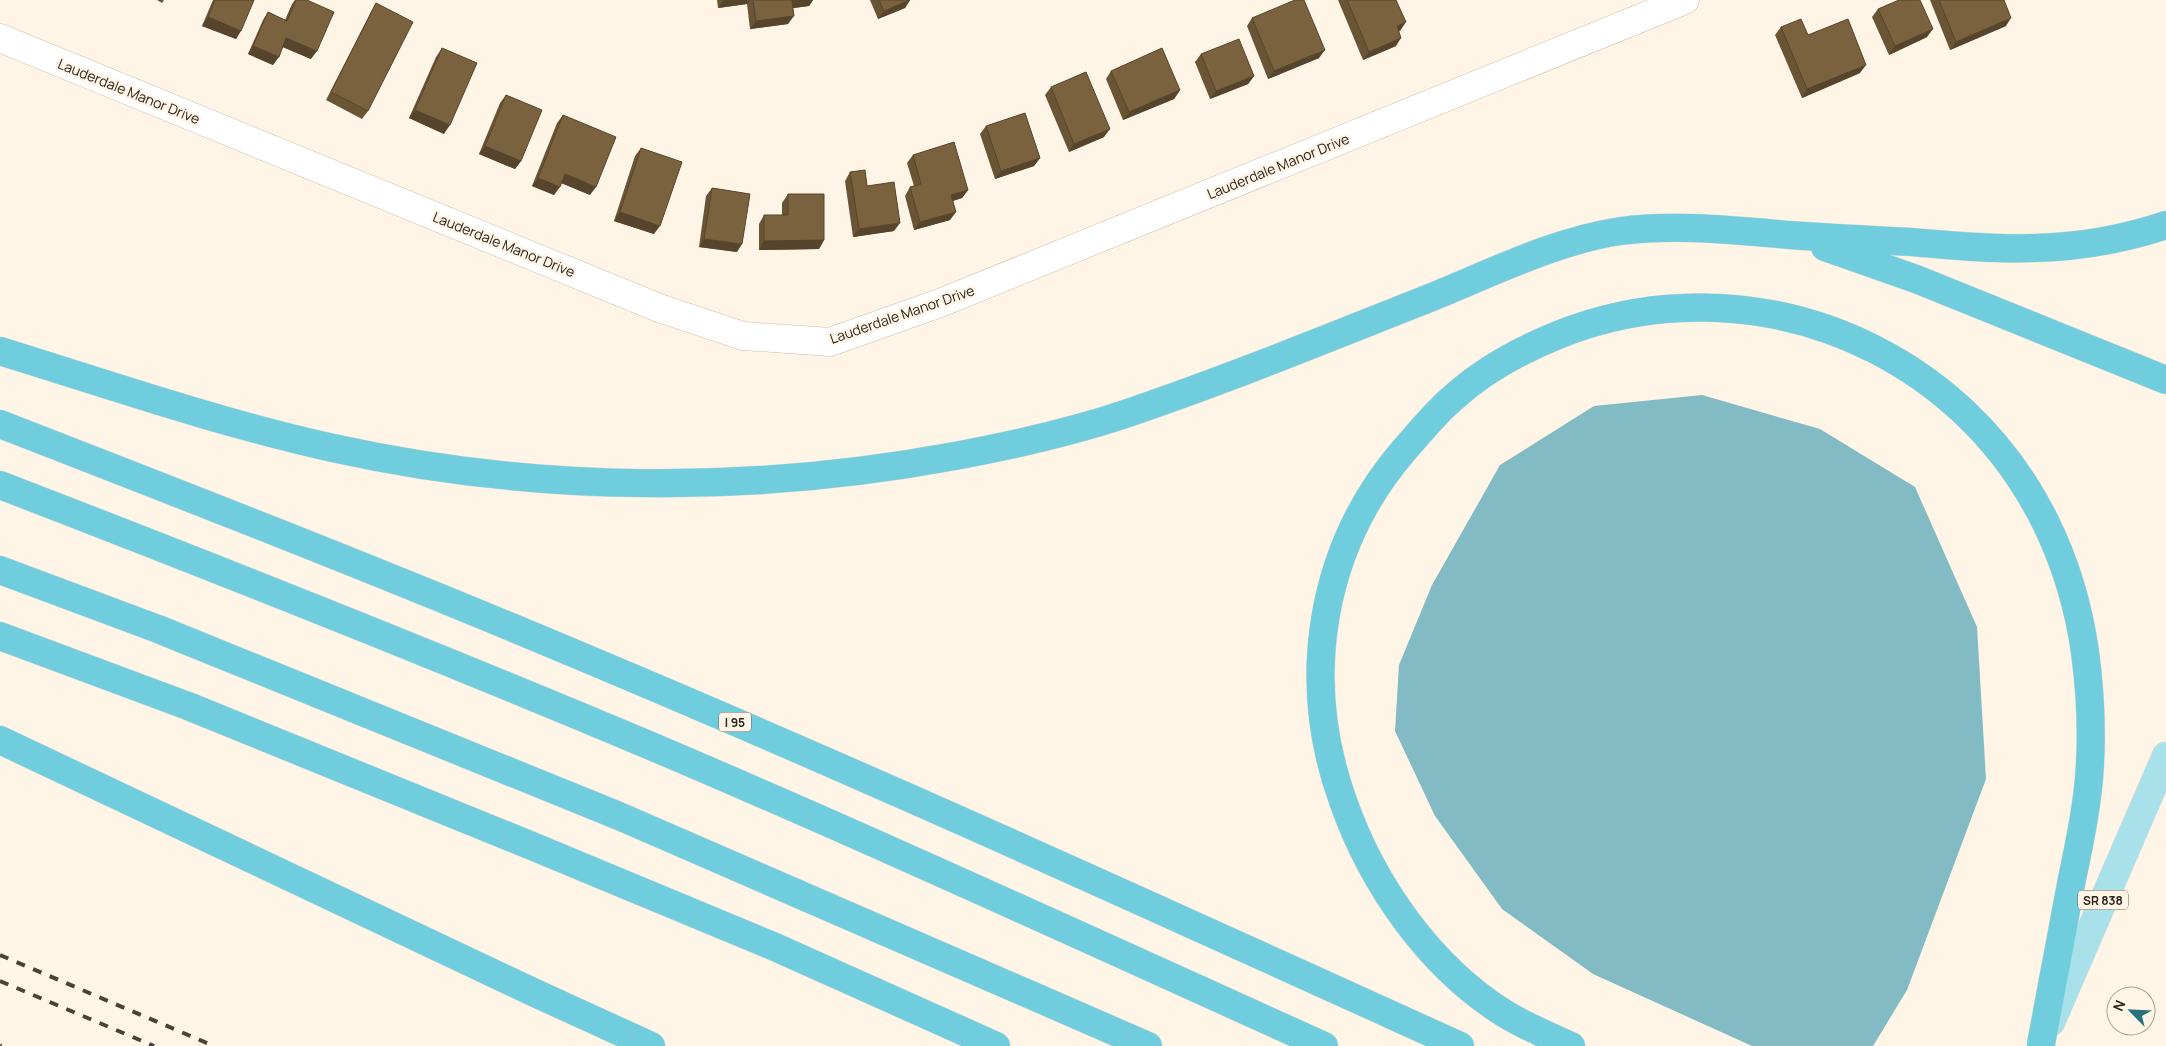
<svg xmlns="http://www.w3.org/2000/svg" width="2166" height="1046" viewBox="0 0 2166 1046" font-family="Manrope,sans-serif">
<rect width="100%" height="100%" fill="#fff5e6"/>
<polygon fill="#83bbc5" points="1702,395 1820,429 1915,487 1977,627 1986,779 1907,990 1873,1046 1752,1046 1593,974 1502,909 1435,816 1395,731 1399,665 1432,585 1500,465 1594,406"/>
<g fill="none" stroke-linecap="round" stroke-linejoin="round">
<defs>
<polyline id="minor" points="0,38 659,308 743,336 830,342 940,303 1685,0"/>
<polyline id="primary" points="2051,1022 2166,756"/>
<g id="motorway">
<polyline points="1825,247 1916,279 2166,380"/>
<path d="M 0,351 C 110,385 220,423 333,448 C 536,493 750,494 955,456 C 1014,445 1072,432 1128,413 C 1231,378 1331,337 1432,297 C 1491,273 1557,240 1621,231 C 1677,224 1733,230 1789,235 C 1829,238 1870,240 1911,242 C 1952,245 1993,250 2034,248 C 2079,247 2124,239 2166,225"/>
<path d="M 0,424 C 193,499 386,574 578,655 C 874,779 1167,913 1460,1046"/>
<path d="M 0,485 C 218,569 435,655 651,746 C 877,842 1100,945 1324,1046"/>
<polyline points="0,570 158,629 619,816 1148,1046"/>
<polyline points="0,636 188,706 532,846 775,947 996,1046"/>
<polyline points="0,740 535,993 651,1046"/>
<path d="M 1571,1046 C 1549,1036 1527,1027 1507,1015 C 1430,968 1372,884 1343,801 C 1299,679 1320,547 1405,449 C 1421,431 1436,412 1454,397 C 1484,370 1521,350 1558,335 C 1697,279 1855,310 1964,412 C 2032,476 2072,560 2085,652 C 2090,689 2092,727 2090,764 C 2088,804 2079,845 2071,884 C 2061,938 2051,991 2041,1044"/>
</g>
</defs>
<use href="#minor" stroke="#cdbda6" stroke-width="29"/>
<use href="#primary" stroke="#dddcdb" stroke-width="29"/>
<use href="#motorway" stroke="#dddcdb" stroke-width="29"/>
<use href="#minor" stroke="#fff" stroke-width="28"/>
<use href="#primary" stroke="#a9e1eb" stroke-width="28"/>
<use href="#motorway" stroke="#6fcddd" stroke-width="28"/>
<g stroke="#494238" stroke-width="4" stroke-dasharray="9 9" stroke-linecap="butt">
<polyline points="0,955 214,1046"/>
<polyline points="0,981 154,1046"/>
<polyline points="0,1045 1,1046"/>
</g>
</g>
<g fill="#6a5436">
<polygon points="157,0 164,0 162,3"/>
<polygon points="213,0 254,0 236,39 202,26"/>
<polygon points="295,0 307,0 311,59 283,47 273,65 248,54 263,20 268,12 285,20 292,4"/>
<polygon points="717,0 813,0 809,6 793,8 788,24 750,29 747,4 718,8"/>
<polygon points="870,0 910,0 905,8 878,19"/>
<polygon points="1338,0 1396,0 1400,31 1399,31 1396,46 1363,60"/>
<polygon points="1930,0 2004,0 2006,26 1950,50"/>
<polygon points="376,3 368,111 362,119 326,100 371,12"/>
<polygon points="1878,9 1927,37 1889,55 1872,17"/>
<polygon points="1252,18 1319,58 1268,79 1247,26"/>
<polygon points="1781,27 1808,35 1860,73 1802,98 1775,35"/>
<polygon points="442,48 444,134 409,118 436,57"/>
<polygon points="1201,54 1254,76 1248,84 1210,99 1195,62"/>
<polygon points="1111,71 1180,90 1174,99 1123,120 1106,79"/>
<polygon points="1051,87 1104,137 1069,152 1045,95"/>
<polygon points="506,95 521,161 515,169 479,154 500,103"/>
<polygon points="563,115 590,195 561,183 554,195 532,186 557,123"/>
<polygon points="986,126 1040,158 1034,166 995,179 980,134"/>
<polygon points="641,148 654,234 614,221 635,156"/>
<polygon points="913,155 968,190 962,198 953,201 950,220 914,230 905,196 910,187 914,186 907,163"/>
<polygon points="850,172 894,231 853,237 845,181"/>
<polygon points="712,188 737,252 699,247 706,196"/>
<polygon points="788,194 824,240 819,249 759,250 759,224 764,215 782,215 782,203"/>
</g>
<g fill="#56452c">
<polygon points="724,0 750,0 747,4 718,8"/>
<polygon points="800,0 813,0 809,6 786,9 792,1"/>
<polygon points="910,0 905,8 878,19 884,11"/>
<polygon points="794,16 788,24 750,29 756,21"/>
<polygon points="208,17 241,31 236,39 202,26"/>
<polygon points="2011,18 2006,26 1950,50 1956,42"/>
<polygon points="1406,22 1400,31 1391,34 1397,26"/>
<polygon points="1933,29 1927,37 1889,55 1895,46"/>
<polygon points="286,38 317,51 311,59 280,46"/>
<polygon points="1401,38 1396,46 1363,60 1369,52"/>
<polygon points="253,46 279,57 273,65 248,54"/>
<polygon points="1325,50 1319,58 1268,79 1274,71"/>
<polygon points="1866,65 1860,73 1802,98 1807,89"/>
<polygon points="1254,76 1248,84 1210,99 1216,91"/>
<polygon points="1180,90 1174,99 1123,120 1129,112"/>
<polygon points="415,110 450,125 444,134 409,118"/>
<polygon points="1110,129 1104,137 1069,152 1074,144"/>
<polygon points="485,146 521,161 515,169 479,154"/>
<polygon points="1040,158 1034,166 995,179 1001,171"/>
<polygon points="565,174 596,187 590,195 559,182"/>
<polygon points="538,178 560,187 554,195 532,186"/>
<polygon points="968,190 962,198 945,203 951,195"/>
<polygon points="620,212 660,226 654,234 614,221"/>
<polygon points="956,212 950,220 914,230 920,222"/>
<polygon points="900,223 894,231 853,237 859,229"/>
<polygon points="704,239 742,244 737,252 699,247"/>
<polygon points="824,240 819,249 759,250 764,241"/>
</g>
<g fill="#7b623f" stroke="#56452c">
<polygon points="215,0 254,0 241,31 208,17"/>
<polygon points="296,0 307,0 334,12 317,51 286,38 279,57 253,46 268,12 287,21"/>
<polygon points="753,0 800,0 792,1 794,16 756,21"/>
<polygon points="879,0 910,0 884,11"/>
<polygon points="1295,0 1304,0 1325,50 1274,71 1252,18"/>
<polygon points="1347,0 1396,0 1406,22 1397,26 1401,38 1369,52"/>
<polygon points="1899,0 1920,0 1933,29 1895,46 1878,9"/>
<polygon points="1939,0 2004,0 2011,18 1956,42"/>
<polygon points="376,3 413,22 368,111 331,92"/>
<polygon points="1801,19 1808,35 1848,19 1866,65 1807,89 1781,27"/>
<polygon points="1239,39 1254,76 1216,91 1201,54"/>
<polygon points="442,48 477,63 450,125 415,110"/>
<polygon points="1162,48 1180,90 1129,112 1111,71"/>
<polygon points="1086,72 1110,129 1074,144 1051,87"/>
<polygon points="506,95 542,110 521,161 485,146"/>
<polygon points="1025,113 1040,158 1001,171 986,126"/>
<polygon points="563,115 616,137 596,187 565,174 560,187 538,178"/>
<polygon points="954,142 968,190 951,195 956,212 920,222 910,187 921,184 913,155"/>
<polygon points="641,148 682,162 660,226 620,212"/>
<polygon points="865,170 867,186 894,182 900,223 859,229 850,172"/>
<polygon points="712,188 750,194 742,244 704,239"/>
<polygon points="788,194 824,194 824,240 764,241 764,215 788,215"/>
</g>
<g text-anchor="middle" dominant-baseline="central" stroke-width="5" stroke-linejoin="round" paint-order="stroke">
<g fill="#fff5e6" stroke="#6a6358" stroke-width="1">
<rect x="719" y="712.5" width="32" height="19" rx="4"/>
<rect x="2078" y="890.5" width="50" height="19" rx="4"/>
</g>
<g font-size="12" font-weight="bold" fill="#2a241b">
<text x="735" y="722">I 95</text>
<text x="2103" y="900">SR 838</text>
</g>
<g font-size="14" fill="#2a241b" stroke="#fff5e6">
<text transform="translate(129 91) rotate(22)">Lauderdale Manor Drive</text>
<text transform="translate(1278 166) rotate(-22)">Lauderdale Manor Drive</text>
<text transform="translate(504 244) rotate(22)">Lauderdale Manor Drive</text>
<text transform="translate(902 314) rotate(-19)">Lauderdale Manor Drive</text>
</g>
</g>
<g transform="translate(2131 1011) rotate(294)"><circle r="24" fill="#fff5e6" stroke="#aaa195"/>
<path d="M0-4L9 19L0 12L-9 19Z" fill="#28707b"/>
<text y="-8" font-size="14" font-weight="bold" text-anchor="middle" fill="#2a241b">N</text>
</g>
</svg>
